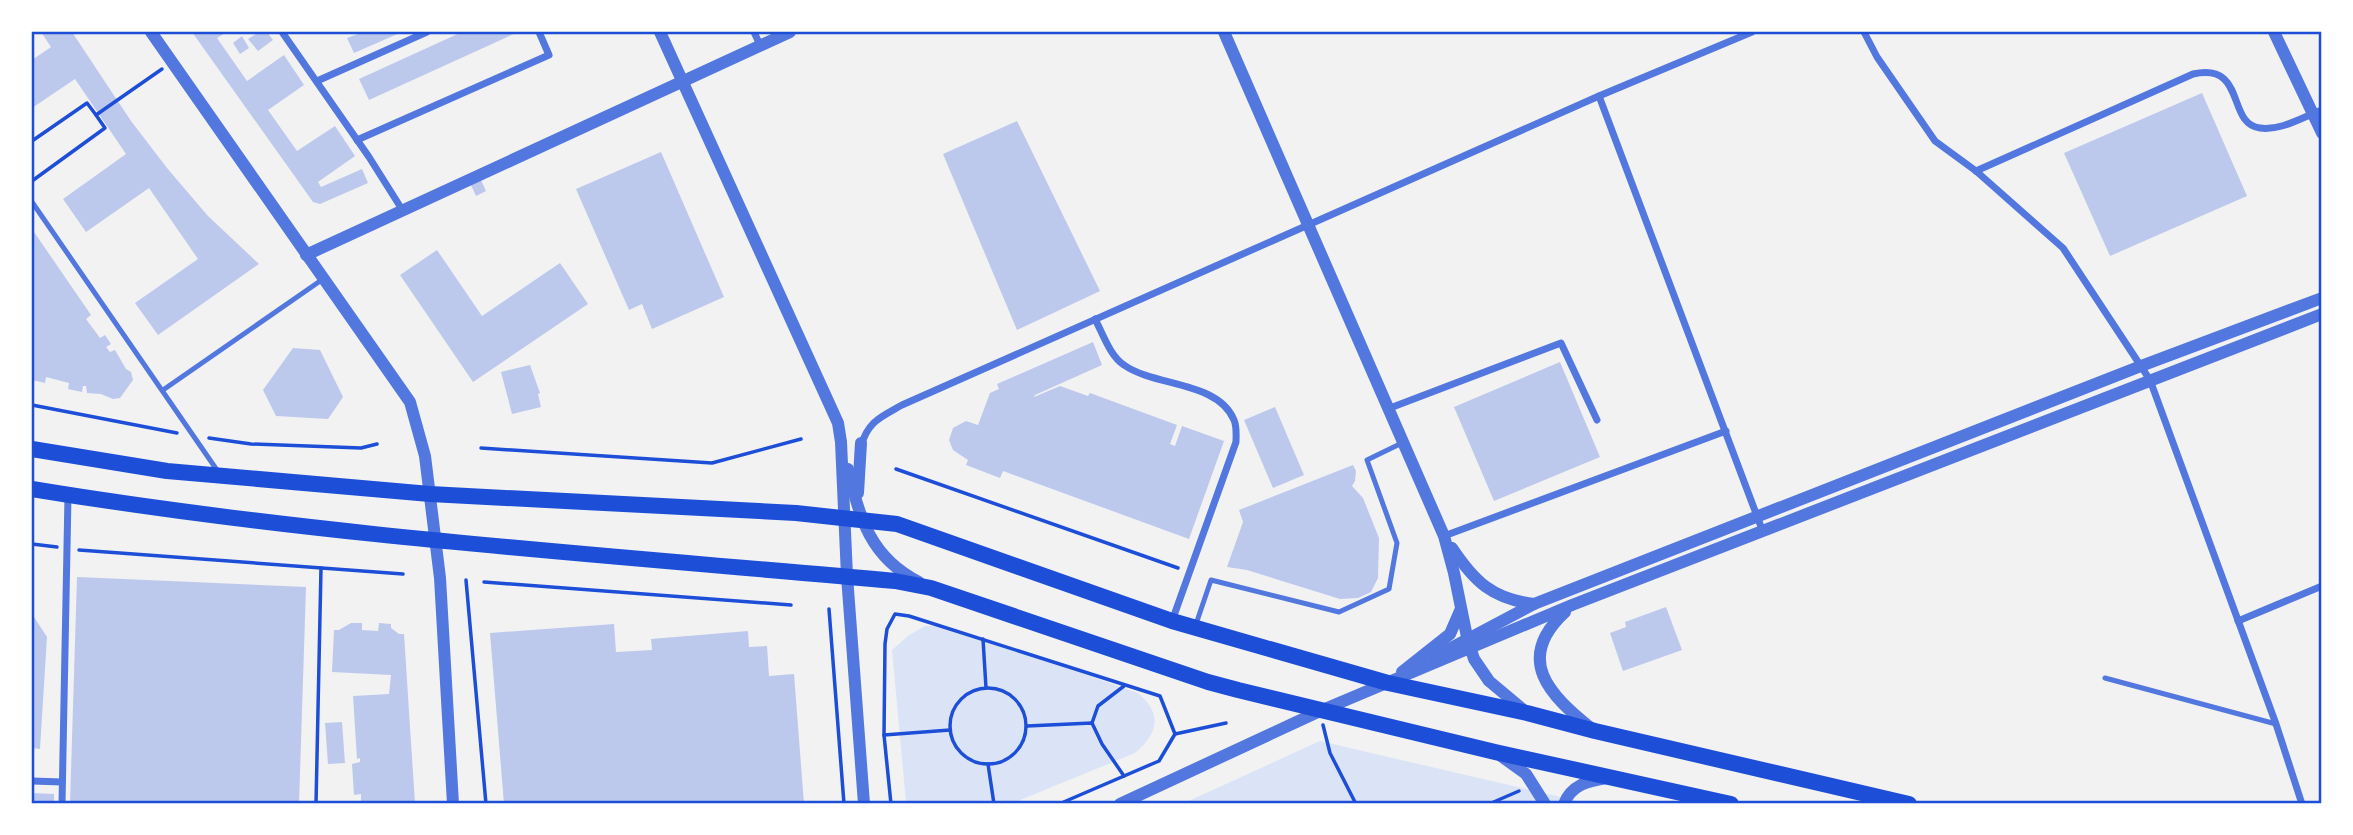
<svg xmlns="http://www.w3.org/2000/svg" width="2353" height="835" viewBox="0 0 2353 835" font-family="Lato,sans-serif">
<rect width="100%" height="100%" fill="#f2f2f2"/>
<g fill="#dbe4f7">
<path d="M 925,626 L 943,626 L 972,634 L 1138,693 C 1163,714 1158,734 1135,753 L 1013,803 L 906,803 L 892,650 L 909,635 Z"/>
<polygon points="1320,741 1586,803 1182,804"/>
</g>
<g fill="#bdc9ec">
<polygon points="41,32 72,32 131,121 167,168 208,216 259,264 158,335 135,303 198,259 149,188 86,232 63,199 126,154 75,79 32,108 32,60 51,47"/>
<polygon points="192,32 227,32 217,38 247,81 284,55 304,85 268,110 297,151 335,126 355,156 318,182 321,187 362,169 368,183 320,204 313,202"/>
<polygon points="259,32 267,32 273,40 258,51 248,39"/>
<polygon points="363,32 402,32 354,53 347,38"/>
<polygon points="462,32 518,32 369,100 359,79"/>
<polygon points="242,36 249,48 240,54 233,43"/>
<polygon points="2202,93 2247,196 2110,256 2064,153"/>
<polygon points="1017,121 1100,291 1017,330 943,154"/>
<polygon points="661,152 724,297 652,329 642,304 629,310 576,189"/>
<polygon points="481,180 486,191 476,196 471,185"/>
<polygon points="32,229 91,315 86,319 100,338 105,335 111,344 106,347 110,352 115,350 126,369 131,372 133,380 120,398 113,399 101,394 87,393 86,386 83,386 82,392 68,389 69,383 46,377 45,383 32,380"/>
<polygon points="437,250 482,316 560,263 588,304 473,382 400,275"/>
<polygon points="1093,342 1102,365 1035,395 1034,397 1060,386 1088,396 1090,393 1177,425 1170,444 1175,446 1182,426 1224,441 1189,539 1003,471 1000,478 966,465 968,460 953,450 949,440 953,428 966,421 978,425 990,393 999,389 997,384"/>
<polygon points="293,348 320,350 343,397 328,419 276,416 263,390"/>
<polygon points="1560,362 1600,457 1494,501 1454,407"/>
<polygon points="530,365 540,393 538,394 541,407 512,414 501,372"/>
<polygon points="1275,407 1304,475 1273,488 1244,420"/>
<polygon points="1353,465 1356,471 1355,481 1352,486 1363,498 1379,538 1378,578 1371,592 1358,598 1340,599 1247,570 1227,567 1243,522 1239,510"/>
<polygon points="77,577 306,587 299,804 70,804"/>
<polygon points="1666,607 1682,650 1623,671 1610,633 1626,627 1625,622"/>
<polygon points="32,614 47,637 40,749 32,748"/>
<polygon points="351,623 362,623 362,630 378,631 379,623 391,624 391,628 399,634 404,634 415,804 361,804 361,794 354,795 352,764 360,762 360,758 357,759 353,696 389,694 391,675 332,672 334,630 339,630"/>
<polygon points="614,624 616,652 652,650 651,639 748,631 749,647 767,646 769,676 794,674 804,804 504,804 490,633"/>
<polygon points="342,722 345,763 328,764 325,723"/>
<polygon points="32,793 54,794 54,804 32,804"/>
</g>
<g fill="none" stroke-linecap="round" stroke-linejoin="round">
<g stroke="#1d4ed8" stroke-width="3.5">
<polyline points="32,141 87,103 96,115 162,69"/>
<polyline points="32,181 105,128 96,115"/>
<polyline points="32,405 177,433"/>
<polyline points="209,438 251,444 361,448 377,444"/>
<polyline points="481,448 712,463 801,439"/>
<polyline points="896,469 1178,568"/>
<polyline points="32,544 57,547"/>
<polyline points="79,550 403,574"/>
<polyline points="466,580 486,804"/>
<polyline points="484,582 791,605"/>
<polyline points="829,609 844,804"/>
<polyline points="983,639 986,688"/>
<circle cx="988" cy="726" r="38"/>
<polyline points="1092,723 1098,706 1124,686"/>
<polyline points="1323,725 1330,753 1356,804"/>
<polyline points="1027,726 1092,723 1102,744 1124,776"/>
<polyline points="1175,734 1226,723"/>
<polyline points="884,735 950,730"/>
<polyline points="988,764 994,804"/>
<polyline points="316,804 321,568"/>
<polyline points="891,804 884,735 885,644 887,629 895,614 909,616 1160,696 1175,734 1159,761 1059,804"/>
<polyline points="1489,804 1519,791"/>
</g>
<g stroke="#5277de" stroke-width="5">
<polyline points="32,202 219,473"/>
<polyline points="163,390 323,279"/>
<polyline points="1195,627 1211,580 1339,612 1389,589 1397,543 1367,460 1404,442"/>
<polyline points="2105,678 2276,724"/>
</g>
<g stroke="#5277de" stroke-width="7">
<polyline points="282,32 369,157 403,211"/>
<polyline points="754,32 760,45"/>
<polyline points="1864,32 1877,57 1935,141 1976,171 2063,248 2150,380 2276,724 2302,804"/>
<polyline points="317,81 427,32"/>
<polyline points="1599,96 1763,532"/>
<polyline points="357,140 549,55 539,32"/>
<path d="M 1976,171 L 2193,74 C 2247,62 2226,124 2260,128 C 2281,131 2303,117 2322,110"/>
<path d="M 1095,319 C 1103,334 1110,356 1124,365 C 1155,387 1218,381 1234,420 C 1237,427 1236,435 1236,442 L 1172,621"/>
<polyline points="1390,408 1561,343 1597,420"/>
<path d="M 861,446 C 868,421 881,417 902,405 L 1599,96 L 1752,32"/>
<polyline points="1444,536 1726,431"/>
<polyline points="2238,621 2322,586"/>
<polyline points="32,781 62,782"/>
<polyline points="62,804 68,496"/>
</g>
<g stroke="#5277de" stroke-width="12">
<polyline points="151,32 410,402 425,456 440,578 453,804"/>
<polyline points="660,32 838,423 841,442 847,576 864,804"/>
<polyline points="1224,32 1444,536 1454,573 1467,637 1474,659 1489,681 1526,712"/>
<polyline points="2274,32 2322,133"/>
<polyline points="306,255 790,32"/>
<path d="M 848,469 C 859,518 871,558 919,582"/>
<polyline points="858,493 861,443"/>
<path d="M 1452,548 C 1474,581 1492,599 1534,604"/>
<path d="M 1565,612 C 1514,659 1549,695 1592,729"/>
<polyline points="1434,657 1534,604 2141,366 2322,298"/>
<polyline points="1402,672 1450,634 1460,611"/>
<polyline points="1501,756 1526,774 1545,804"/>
<polyline points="1120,804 1320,711 1572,605 2322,314"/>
<path d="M 1564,804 C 1571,785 1588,781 1606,778"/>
</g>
<g stroke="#1d4ed8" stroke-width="16">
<polyline points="32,449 167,471 430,494 796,513 897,524 1172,621 1388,683 1527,713 1595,731 1909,804"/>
<path d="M 32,489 C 317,536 607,555 895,581 L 931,588 L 1208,682 L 1238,690 L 1495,752 L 1731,804"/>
</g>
</g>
<rect width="2353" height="835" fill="none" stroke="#ffffff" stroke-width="66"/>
<rect x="33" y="33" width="2287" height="769" fill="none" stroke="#1d4ed8" stroke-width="2.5"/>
</svg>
